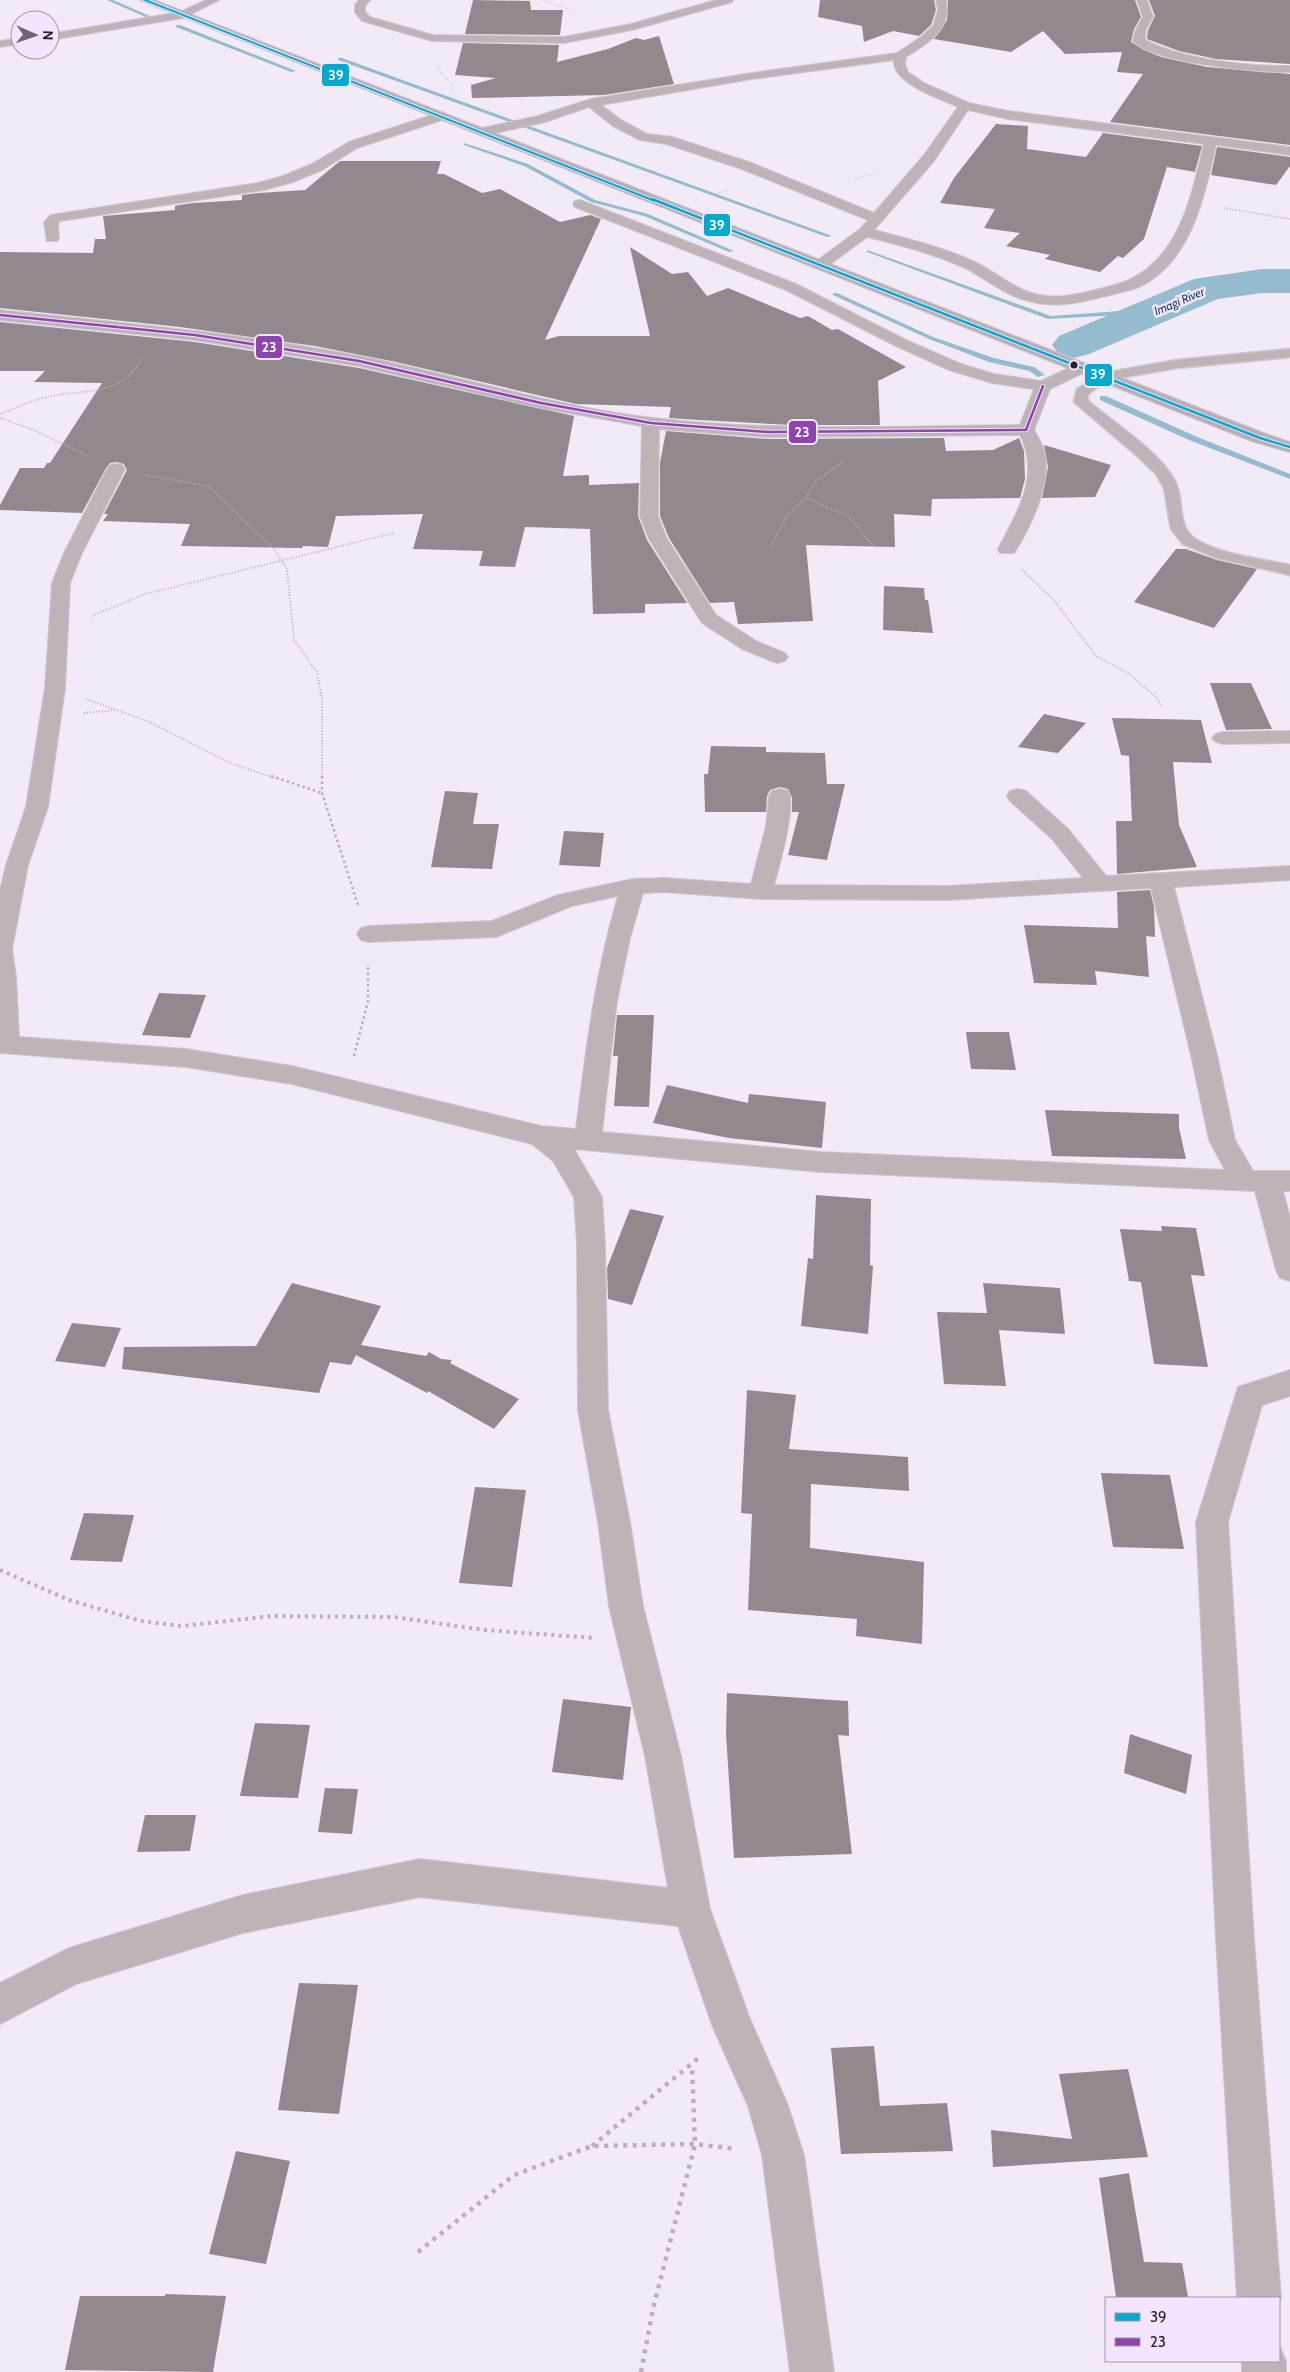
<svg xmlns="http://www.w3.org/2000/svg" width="1290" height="2372" viewBox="0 0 1290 2372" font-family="Cabin,sans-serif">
<rect width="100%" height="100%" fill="#f3eaf8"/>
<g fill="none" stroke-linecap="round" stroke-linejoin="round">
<g fill="#95bbcf" fill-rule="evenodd">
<polygon points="107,0 113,0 152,17 148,18"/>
<polygon points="176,25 180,25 296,71 291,72 176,27"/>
<polygon points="338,58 342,58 832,236 827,237 338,60"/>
<polygon points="464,143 528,164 595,200 648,214 734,251 729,252 644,216 591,202 524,166 464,145"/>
<polygon points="867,250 1051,316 1120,311 1135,318 1132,320 1119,315 1048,319 867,252"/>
<polygon points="833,293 837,293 933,337 994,358 1034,367 1045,375 1038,377 1029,371 989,362 929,339 833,295"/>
<polygon points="1100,396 1106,396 1195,436 1290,474 1290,479 1189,440 1100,400"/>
</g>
<polygon fill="#95bbcf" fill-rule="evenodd" points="1262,269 1290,269 1290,293 1262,293 1218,299 1089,354 1074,358 1059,354 1052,345 1059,336 1194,279"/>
</g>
<g fill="#91898d">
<polygon points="473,0 530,1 531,10 563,10 560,35 465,34"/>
<polygon points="820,0 934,0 936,10 931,25 919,36 893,31 864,42 862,26 818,17"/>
<polygon points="948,0 1135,0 1141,17 1134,29 1131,42 1144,50 1161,57 1207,67 1290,74 1290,145 1110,122 1143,74 1117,72 1122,52 1065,54 1043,31 1011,52 934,39 947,20"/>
<polygon points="1149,0 1290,0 1290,64 1216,59 1179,51 1147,39 1148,30 1155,16"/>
<polygon points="659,36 674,84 604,95 472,98 471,85 496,78 455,75 463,43 559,45 557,62 608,49 636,38 644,40"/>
<polygon points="996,124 1028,126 1027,149 1086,157 1103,133 1202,146 1195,172 1167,167 1144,239 1123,258 1118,256 1100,272 1045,259 1050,255 1006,246 1020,233 984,228 995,209 940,203 954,178"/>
<polygon points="1217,147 1290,157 1290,166 1276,185 1211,175"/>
<polygon points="340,161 441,161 437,174 444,174 482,193 500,189 560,222 590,215 601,219 545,340 559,336 650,336 630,247 672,274 688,272 707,296 728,288 800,318 808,316 832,330 838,329 906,367 878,381 880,425 790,425 699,420 669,418 671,407 576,404 396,362 315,346 180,327 0,308 0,252 93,253 95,239 106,239 103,216 175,210 175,206 179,205 193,203 242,200 242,195 259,193 305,190"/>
<polygon points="0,322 195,342 359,368 574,416 563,476 589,475 589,485 639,483 638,516 647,540 687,603 645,604 645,613 593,614 590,529 525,527 515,567 479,566 483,551 413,549 423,514 336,516 328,547 303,546 302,548 181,546 190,524 103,521 108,514 104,514 127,470 124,464 116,462 110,463 106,468 82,513 0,510 0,505 20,468 44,468 47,463 50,463 102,383 34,382 45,371 0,371"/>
<polygon points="666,431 768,439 944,438 946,451 993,450 1019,438 1024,451 1025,479 1020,498 932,499 931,516 894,514 895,547 806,545 813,621 738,624 734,602 710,603 669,538 660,516 660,463"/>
<polygon points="1044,445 1111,465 1095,497 1042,498 1048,467"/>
<polygon points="1176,549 1186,549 1217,560 1257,569 1214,628 1134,602"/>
<polygon points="884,586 924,588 925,600 928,600 933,633 883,630"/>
<polygon points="1210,683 1251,683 1272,729 1226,730"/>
<polygon points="1044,714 1086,723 1058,753 1018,747"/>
<polygon points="1112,718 1201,720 1212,763 1173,762 1179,825 1197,867 1117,874 1116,821 1132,821 1129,756 1121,755"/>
<polygon points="711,746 766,747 766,752 825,753 827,784 845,784 827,860 788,855 799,812 792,812 792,798 788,789 780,787 770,790 767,796 766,812 705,812 704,774 708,774"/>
<polygon points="445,791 478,793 473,824 499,824 492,869 431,867"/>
<polygon points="564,831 604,833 600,867 559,865"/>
<polygon points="1150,890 1154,907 1155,937 1146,936 1149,977 1095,971 1097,985 1034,983 1024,925 1118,928 1117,892"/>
<polygon points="159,993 206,995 190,1038 142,1035"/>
<polygon points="617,1015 654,1015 649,1107 614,1106 618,1056 613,1056"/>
<polygon points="966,1032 1009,1032 1016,1070 971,1069"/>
<polygon points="667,1085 748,1103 749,1094 826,1102 822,1148 729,1138 653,1123"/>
<polygon points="1045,1110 1179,1114 1179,1128 1186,1159 1052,1156"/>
<polygon points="816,1195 871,1199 870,1265 873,1266 868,1334 801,1326 808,1258 813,1259"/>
<polygon points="630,1209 664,1216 632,1305 608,1299 607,1268"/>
<polygon points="1161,1226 1196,1228 1205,1276 1191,1275 1208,1367 1154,1364 1141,1282 1129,1281 1120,1229 1162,1231"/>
<polygon points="292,1283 381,1306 361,1345 426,1356 429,1352 441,1359 452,1360 450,1363 519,1399 494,1429 428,1391 427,1393 356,1355 351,1365 330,1362 319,1393 122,1369 124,1347 256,1346"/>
<polygon points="983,1283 1060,1288 1065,1334 999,1330 1006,1386 944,1384 937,1312 987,1313"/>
<polygon points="72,1323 121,1328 105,1367 55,1361"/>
<polygon points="747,1390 796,1395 789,1449 908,1457 909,1491 811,1484 810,1548 924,1562 922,1644 856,1636 857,1619 748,1610 752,1514 741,1513"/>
<polygon points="1101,1473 1170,1475 1184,1549 1113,1547"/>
<polygon points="475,1487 526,1490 512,1587 459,1583"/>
<polygon points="84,1513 134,1515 122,1562 70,1560"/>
<polygon points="727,1693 848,1701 849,1736 838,1735 852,1854 734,1858 726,1734"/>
<polygon points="563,1699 631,1707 623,1780 552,1772"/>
<polygon points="255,1723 310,1725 298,1798 240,1796"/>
<polygon points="1130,1734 1192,1755 1186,1794 1124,1773"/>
<polygon points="325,1788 358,1789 352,1834 318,1832"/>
<polygon points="145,1815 196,1815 190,1851 137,1852"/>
<polygon points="299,1983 358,1985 339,2114 278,2110"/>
<polygon points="874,2046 880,2106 947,2103 953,2151 841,2154 831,2048"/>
<polygon points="1128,2069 1148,2157 993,2167 991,2130 1072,2139 1059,2074"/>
<polygon points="236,2151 290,2161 266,2264 209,2254"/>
<polygon points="1129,2173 1144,2262 1182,2263 1188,2297 1116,2297 1099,2178"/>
<polygon points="165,2294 226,2296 213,2372 65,2370 80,2296 165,2296"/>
</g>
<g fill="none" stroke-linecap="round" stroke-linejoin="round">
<defs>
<path id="service" d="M 1290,349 L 1290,357 L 1177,368 L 1108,380 L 1088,394 L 1088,401 C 1115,424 1158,450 1175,481 C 1184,498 1177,526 1194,538 C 1218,555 1262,559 1290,565 L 1290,575 L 1217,558 L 1183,544 L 1171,529 L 1164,488 L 1156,474 L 1135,454 L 1074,402 L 1077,389 L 1104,373 L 1177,360 Z"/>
<g id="minor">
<polygon points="206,0 219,0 183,18 50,40 50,34 180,12"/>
<polygon points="359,0 370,0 365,6 365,12 370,17 433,35 564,37 631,24 716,0 733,0 732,2 632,30 564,43 432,41 362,21 355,12 355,5"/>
<path d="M 936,0 L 946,0 C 952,30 928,43 906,57 L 905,64 L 908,72 L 924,83 L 969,103 L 1008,111 L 1290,147 L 1290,155 L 1216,145 C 1204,196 1192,262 1139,287 C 1129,291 1117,293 1106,296 C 1078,303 1053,309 1025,300 C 1003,294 985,278 965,268 C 934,254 901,245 867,237 L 825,268 L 815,268 L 813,265 L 815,262 L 860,229 L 868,220 L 739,168 L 666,144 L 640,140 L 613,126 L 589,107 L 545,122 L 482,136 L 476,132 L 478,129 L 538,116 L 591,99 L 752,73 L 897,53 L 921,37 L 933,26 L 938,10 ZM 894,60 C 891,83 941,99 958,107 L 924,155 L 874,213 L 749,162 L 672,137 L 647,134 L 621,120 L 601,105 L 752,79 ZM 968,110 L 1008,119 L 1204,144 C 1192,193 1181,254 1131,279 C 1121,284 1110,286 1099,289 C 1078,294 1057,300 1035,294 C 1013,288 995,272 975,262 C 943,247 908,239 874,230 L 934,161 Z"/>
<path d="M 1137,0 L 1147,0 L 1153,17 L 1146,29 L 1145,40 C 1185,60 1245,66 1290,66 L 1290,72 C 1259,73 1153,63 1133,41 L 1136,29 L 1143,17 Z"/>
<polygon points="20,38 20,44 0,47 0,41"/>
<polygon points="441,112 445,113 447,116 445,119 357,148 322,170 293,182 264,190 60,221 58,223 59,238 57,241 47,241 44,222 51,215 258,183 283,176 312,164 349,142"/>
<path d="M 580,200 L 796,284 L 906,340 L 961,364 L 994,374 L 1041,381 L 1075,365 L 1087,365 L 1089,368 L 1087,371 L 1050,389 L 1034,430 C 1038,438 1044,446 1045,455 C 1051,484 1030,529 1014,553 L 1000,553 L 998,549 C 1017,512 1041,476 1020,435 L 768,437 L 659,429 L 658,516 L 667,539 L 716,615 L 756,641 L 785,653 L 788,657 L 785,661 L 778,663 L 771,661 L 742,649 L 702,623 L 649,539 L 640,516 L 642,426 L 541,408 L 359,366 L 195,340 L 0,320 L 0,310 C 120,323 241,333 359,356 C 457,375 554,407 653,418 C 774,432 897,426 1020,425 L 1034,389 L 992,383 L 949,370 L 896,346 L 786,290 L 575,207 L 573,204 L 575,201 Z"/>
<path d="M 116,464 L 122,465 L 125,469 L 82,553 L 70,583 L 65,688 L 48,807 L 28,865 L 12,949 L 16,977 L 19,1037 L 186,1049 L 292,1066 L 541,1126 L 576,1129 C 586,1049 595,974 618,896 L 572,906 L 496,937 L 369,942 L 361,940 L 357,934 L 361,928 L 369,926 L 492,921 L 558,895 L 633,879 L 664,878 L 751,884 L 766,826 L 769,796 L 772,791 L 780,789 L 788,791 C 797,805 779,867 774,885 L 948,886 L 1083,878 L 1052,839 L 1010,801 L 1007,796 L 1010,791 L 1018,789 L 1026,791 L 1068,829 L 1106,876 L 1290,866 L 1290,880 L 1174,887 L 1217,1055 L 1235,1140 L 1253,1171 L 1290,1171 L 1290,1191 L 1283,1191 L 1290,1218 L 1290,1281 L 1280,1278 L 1276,1270 L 1255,1191 L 821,1172 L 574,1149 L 602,1197 L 605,1245 L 608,1410 L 630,1522 L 643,1606 L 681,1756 L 710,1909 L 750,2019 L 787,2103 L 804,2155 L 834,2372 L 790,2372 L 762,2155 L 748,2106 L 712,2025 L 678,1926 L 420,1897 L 243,1933 L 76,1984 L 0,2024 L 0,1983 L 69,1948 L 243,1895 L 420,1859 L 668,1888 L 645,1756 L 609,1606 L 598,1522 L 578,1410 L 577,1245 L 574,1197 L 553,1161 L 532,1144 L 292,1084 L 186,1067 L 0,1053 L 0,891 L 6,865 L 26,807 L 45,688 L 52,583 L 64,553 L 107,469 L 110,465 ZM 1151,888 L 1191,1055 L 1209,1140 L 1225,1170 L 821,1152 L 602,1132 L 617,1001 L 630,938 L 643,893 L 664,892 L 761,899 L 948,900 Z"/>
<polygon points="1290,731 1290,743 1223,744 1216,742 1212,738 1216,734 1223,732"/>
<polygon points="1290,1370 1290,1396 1262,1405 1228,1522 1254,1939 1281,2298 1279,2303 1279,2298 1237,2298 1216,1939 1196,1522 1238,1387"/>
<polygon points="1279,2345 1286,2361 1286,2372 1242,2372 1242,2361 1279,2361"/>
</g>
<polygon id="trunk" points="140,0 154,0 1266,434 1290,442 1290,452 1254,442"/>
</defs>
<use href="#service" stroke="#cdc7d2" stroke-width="3"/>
<use href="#minor" stroke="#cdc7d2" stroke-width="2"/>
<use href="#trunk" stroke="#cdc7d2" stroke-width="2"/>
<g stroke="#b8b0b5" stroke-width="1" stroke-dasharray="1 2" stroke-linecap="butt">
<polyline points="542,0 573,11"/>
<polyline points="437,64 442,74 452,84 452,92"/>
<polyline points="854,179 875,174"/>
<polyline points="716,194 729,190"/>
</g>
<g stroke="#b8b0b5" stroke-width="2" stroke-dasharray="1 2" stroke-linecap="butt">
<polyline points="1224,208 1290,219"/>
<path d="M 0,414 C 16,408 34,399 51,396 C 88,389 122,396 142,358"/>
<polyline points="0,418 34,430 88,456"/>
<polyline points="146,475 208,486 274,549 287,569 294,640 317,672 322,699 322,778"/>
<polyline points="806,498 848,516 873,546"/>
<polyline points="771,546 788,514 806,498 816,481 844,461"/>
<polyline points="1022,570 1053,599 1096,656 1129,674 1155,696 1162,706"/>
<polyline points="92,616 145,594 394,533"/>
<polyline points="86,699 150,722 230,763 275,778"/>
<polyline points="84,713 115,710"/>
</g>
<g stroke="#b8b0b5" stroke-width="2.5" stroke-dasharray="2.5 3" stroke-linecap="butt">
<polyline points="271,776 322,793"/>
<polyline points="322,776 322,793 358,905"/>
<polyline points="354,1056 368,1001 368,964"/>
</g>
<polyline stroke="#b8b0b5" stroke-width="4" stroke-dasharray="3 4.5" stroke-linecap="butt" points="0,1570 69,1600 141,1621 182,1626 272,1616 394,1617 484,1630 594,1638"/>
<g stroke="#b8b0b5" stroke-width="4.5" stroke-dasharray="4 5.5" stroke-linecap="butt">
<polyline points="592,2146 701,2056"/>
<polyline points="418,2252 514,2175 592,2146 695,2144 736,2149"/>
<polyline points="641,2372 653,2309 695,2144 692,2066"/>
</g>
<use href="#service" fill="#bdb4b7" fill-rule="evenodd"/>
<use href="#minor" fill="#bdb4b7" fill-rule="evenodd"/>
<use href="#trunk" fill="#baaeb4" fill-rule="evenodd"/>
<defs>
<polyline id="bus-1-far1" points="145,0 655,201"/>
<polyline id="bus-1" points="652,199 1260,438 1290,447"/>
<polyline id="bus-2" points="0,315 195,335 359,361 541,403 651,423 768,432 1026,430 1043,386"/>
</defs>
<use href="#bus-1-far1" stroke="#f4e4fe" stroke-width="4"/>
<use href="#bus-1" stroke="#f4e4fe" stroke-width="4.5"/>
<use href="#bus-2" stroke="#f4e4fe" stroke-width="4.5"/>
<use href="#bus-1-far1" stroke="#00a9ce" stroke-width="2"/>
<use href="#bus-1" stroke="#00a9ce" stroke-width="2.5"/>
<use href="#bus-2" stroke="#8e44ad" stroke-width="2.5"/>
</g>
<circle fill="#27212a" stroke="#f4e4fe" stroke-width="2" cx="1074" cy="365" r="4.5"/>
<g text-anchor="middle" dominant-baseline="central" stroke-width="5" stroke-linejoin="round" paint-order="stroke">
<g font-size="12" font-style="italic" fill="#144657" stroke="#f4e4fe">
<text transform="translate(1179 301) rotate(-23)">Imagi River</text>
</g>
</g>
<g stroke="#f4e4fe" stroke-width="2">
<rect x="321" y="63" width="29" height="24" rx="5" fill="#00a9ce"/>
<rect x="703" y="213" width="28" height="24" rx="5" fill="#00a9ce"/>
<rect x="255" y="335" width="28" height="24" rx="5" fill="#8e44ad"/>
<rect x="1084" y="363" width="29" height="24" rx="5" fill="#00a9ce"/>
<rect x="788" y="420" width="29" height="24" rx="5" fill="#8e44ad"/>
</g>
<g font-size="14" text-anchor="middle" font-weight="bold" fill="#fff">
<text x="336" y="80">39</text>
<text x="717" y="230">39</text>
<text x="269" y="352">23</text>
<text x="1098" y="379">39</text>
<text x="802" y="437">23</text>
</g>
<rect x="1105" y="2297" width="175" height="65" fill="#f4e4fe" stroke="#a296a9"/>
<rect x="1115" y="2313" width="25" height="8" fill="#00a9ce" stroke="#a296a9"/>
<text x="1150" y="2322" font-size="15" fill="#27212a">39</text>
<rect x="1115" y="2338" width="25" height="8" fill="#8e44ad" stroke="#a296a9"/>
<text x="1150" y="2347" font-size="15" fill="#27212a">23</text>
<g transform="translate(35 35) rotate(92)"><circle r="24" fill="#f4e4fe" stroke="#a296a9"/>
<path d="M0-4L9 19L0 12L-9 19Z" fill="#6e6772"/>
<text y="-8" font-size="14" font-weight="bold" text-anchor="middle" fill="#27212a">N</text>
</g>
</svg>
